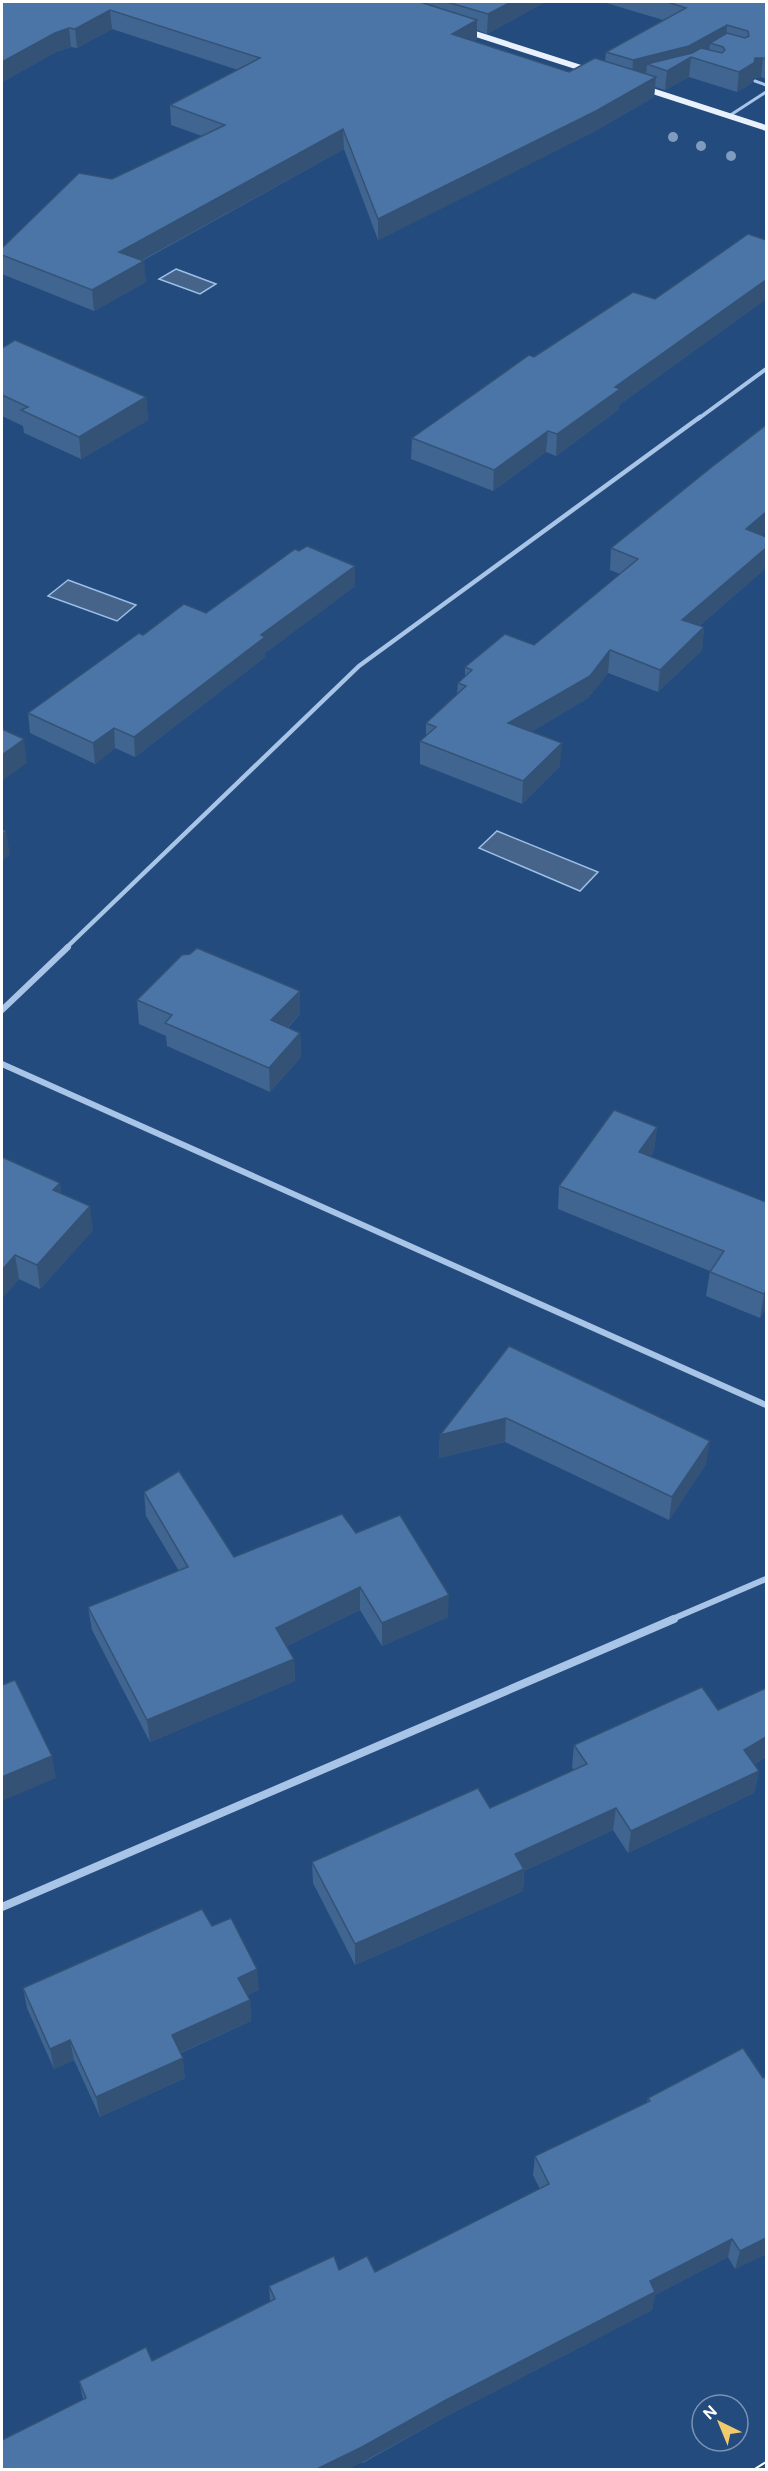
<svg xmlns="http://www.w3.org/2000/svg" width="768" height="2471" viewBox="0 0 768 2471" font-family="'DM Sans',sans-serif">
<rect width="100%" height="100%" fill="#234b7e"/>
<g fill="#466489" stroke="#9cbfe7" stroke-width="1.5">
<polygon points="176,269 216,284 200,294 159,279"/>
<polygon points="68,580 136,605 117,621 48,596"/>
<polygon points="497,831 598,872 580,891 479,848"/>
</g>
<g fill="none" stroke-linecap="round" stroke-linejoin="round">
<g stroke="#a8c4e6" stroke-width="3">
<polyline points="755,81 766,85"/>
<polyline points="729,116 766,92"/>
</g>
<polyline stroke="#a8c4e6" stroke-width="4" points="698,419 766,369"/>
<polyline stroke="#a8c4e6" stroke-width="4.5" points="66,948 359,666 700,417"/>
<g stroke="#a8c4e6" stroke-width="6">
<polyline points="2,1010 68,947"/>
<polyline points="2,1064 766,1405"/>
<polyline points="670,1620 766,1579"/>
</g>
<polyline stroke="#a8c4e6" stroke-width="8" points="2,1907 674,1619"/>
<g fill="#e9f1fd" fill-rule="evenodd">
<polygon points="460,26 600,71 601,73 594,75 457,31 456,29"/>
<polygon points="637,83 766,125 766,131 634,88 633,86"/>
</g>
<polyline stroke="#fff" stroke-width="2" points="753,2470 766,2462"/>
</g>
<g fill="#7f9cbf">
<circle cx="673" cy="137" r="5"/>
<circle cx="701" cy="146" r="5"/>
<circle cx="731" cy="156" r="5"/>
</g>
<g fill="#406590">
<polygon points="2,2 545,2 487,34 477,30 477,39 474,41 569,72 605,61 606,52 663,20 603,2 766,2 766,79 761,77 753,78 752,83 737,92 689,77 665,90 655,87 654,97 595,131 378,240 344,149 142,261 146,282 94,311 2,274 2,248 112,179 202,136 171,125 170,105 238,70 112,29 77,48 71,47 56,52 2,82"/>
<polygon points="766,240 766,299 619,405 618,410 556,456 546,452 493,491 411,459 412,438 534,357 655,299"/>
<polygon points="2,348 146,397 148,420 81,459 24,433 23,426 2,416"/>
<polygon points="766,425 766,532 762,535 766,537 766,568 699,626 704,627 702,650 658,692 608,673 588,698 531,732 560,766 522,804 420,764 420,741 426,737 426,723 457,694 458,683 465,676 465,667 534,645 620,574 610,570 611,548"/>
<polygon points="299,551 355,566 355,586 265,653 265,657 135,757 115,748 95,764 30,733 28,713 206,613"/>
<polygon points="300,991 300,1014 288,1028 300,1033 301,1057 270,1092 167,1046 166,1036 139,1024 137,1000"/>
<polygon points="657,1127 654,1150 650,1157 766,1202 766,1308 760,1318 706,1296 710,1271 558,1209 559,1186"/>
<polygon points="2,1157 60,1183 61,1194 93,1230 40,1289 19,1279 2,1298"/>
<polygon points="509,1346 706,1464 669,1520 505,1442 439,1458 440,1435"/>
<polygon points="144,1492 234,1557 356,1533 448,1617 382,1646 360,1610 287,1646 294,1659 295,1681 150,1742 92,1630 88,1607 179,1571 146,1516"/>
<polygon points="766,1688 766,1757 754,1764 759,1771 754,1793 628,1853 613,1830 524,1871 523,1891 355,1965 313,1883 312,1862 490,1808 574,1770 572,1767 574,1745 718,1710"/>
<polygon points="212,1926 259,1990 247,1995 250,2000 251,2021 181,2053 185,2078 100,2117 74,2060 54,2069 27,2008 23,1988"/>
<polygon points="648,2098 766,2254 735,2269 728,2257 655,2295 652,2310 445,2417 363,2463 83,2399 79,2381 152,2361 270,2301 269,2286 339,2270 375,2272 540,2189 533,2175 535,2156 647,2102"/>
</g>
<g fill="#345275">
<polygon points="511,2 545,2 487,34 488,14"/>
<polygon points="110,10 112,29 77,48 75,29"/>
<polygon points="477,20 477,39 452,53 452,34"/>
<polygon points="727,25 726,44 710,43 709,53 691,57 689,77 665,90 667,71 647,64 646,76 632,80 633,60"/>
<polygon points="69,28 71,47 56,52 2,82 2,62 55,33"/>
<polygon points="755,58 763,58 761,77 753,78 752,83 737,92 739,72"/>
<polygon points="656,77 654,97 595,131 378,240 378,219"/>
<polygon points="343,129 344,149 120,272 119,252"/>
<polygon points="144,261 146,282 94,311 92,290"/>
<polygon points="766,280 766,299 619,405 618,410 556,456 557,434 615,387"/>
<polygon points="146,397 148,420 81,459 79,437"/>
<polygon points="548,431 546,452 493,491 494,470"/>
<polygon points="766,512 766,532 743,551 746,529"/>
<polygon points="766,548 766,568 680,642 682,620"/>
<polygon points="355,566 355,586 265,653 265,657 135,757 134,737 261,635"/>
<polygon points="704,627 702,650 658,692 660,670"/>
<polygon points="610,650 608,673 588,698 507,746 508,723"/>
<polygon points="114,728 115,748 95,764 93,743"/>
<polygon points="24,739 27,763 2,781 2,755"/>
<polygon points="562,743 560,766 522,804 523,781"/>
<polygon points="6,831 10,855 2,861 2,835"/>
<polygon points="300,991 300,1014 272,1044 271,1020"/>
<polygon points="300,1033 301,1057 270,1092 269,1068"/>
<polygon points="657,1127 654,1150 637,1176 639,1152"/>
<polygon points="60,1183 63,1207 53,1190"/>
<polygon points="90,1206 93,1230 40,1289 37,1265"/>
<polygon points="15,1255 19,1279 2,1298 2,1270"/>
<polygon points="766,1290 766,1308 760,1318 764,1294"/>
<polygon points="506,1418 505,1442 439,1458 440,1435"/>
<polygon points="710,1441 706,1464 669,1520 672,1497"/>
<polygon points="360,1587 360,1610 277,1651 276,1628"/>
<polygon points="449,1595 448,1617 382,1646 382,1623"/>
<polygon points="294,1659 295,1681 150,1742 147,1720"/>
<polygon points="766,1737 766,1757 739,1772 744,1750"/>
<polygon points="52,1756 56,1778 2,1801 2,1777"/>
<polygon points="759,1771 754,1793 628,1853 631,1831"/>
<polygon points="616,1808 613,1830 524,1871 523,1891 355,1965 355,1944 515,1854"/>
<polygon points="257,1969 259,1990 239,1998 238,1978"/>
<polygon points="250,2000 251,2021 175,2055 172,2035"/>
<polygon points="70,2040 74,2060 54,2069 50,2049"/>
<polygon points="183,2058 185,2078 100,2117 96,2097"/>
<polygon points="766,2238 766,2254 735,2269 740,2251"/>
<polygon points="732,2239 728,2257 655,2295 652,2310 445,2417 350,2469 317,2469 650,2281"/>
</g>
<g fill="#4b75a7" stroke="#345275" stroke-width="1.5">
<polygon points="2,2 420,2 477,20 452,34 569,72 595,58 656,77 596,111 378,219 343,129 119,252 144,261 92,290 2,255 2,248 79,173 112,179 225,125 170,105 260,58 110,10 75,29 69,28 55,33 2,62"/>
<polygon points="447,2 511,2 488,14"/>
<polygon points="667,2 766,2 766,59 763,58 755,58 754,63 739,72 691,57 667,71 647,64 692,53 701,48 722,53 725,50 723,47 710,43 727,33 745,38 749,36 748,31 727,25 689,46 633,60 606,52 686,8"/>
<polygon points="748,234 766,240 766,280 615,387 620,389 557,434 548,431 494,470 412,438 529,355 534,357 633,292 655,299"/>
<polygon points="15,340 146,397 79,437 21,410 28,407 2,395 2,348"/>
<polygon points="766,425 766,512 746,529 766,537 766,548 682,620 704,627 660,670 610,650 590,676 508,723 562,743 523,781 420,741 436,727 426,723 466,686 458,683 472,670 465,667 505,634 534,645 638,559 611,548 713,466"/>
<polygon points="307,546 355,566 261,635 265,637 134,737 114,728 93,743 28,713 139,633 143,635 184,604 206,613 295,549 299,551"/>
<polygon points="2,729 24,739 2,755"/>
<polygon points="2,829 6,831 2,835"/>
<polygon points="197,948 300,991 271,1020 300,1033 269,1068 165,1023 172,1015 137,1000 182,955 190,954"/>
<polygon points="614,1110 657,1127 639,1152 766,1202 766,1290 764,1294 710,1272 724,1251 559,1186"/>
<polygon points="2,1157 60,1183 53,1190 90,1206 37,1265 15,1255 2,1270"/>
<polygon points="509,1346 710,1441 672,1497 506,1418 440,1435"/>
<polygon points="179,1471 234,1557 342,1514 356,1533 400,1515 449,1595 382,1623 360,1587 276,1628 294,1659 147,1720 88,1607 188,1567 144,1492"/>
<polygon points="15,1680 52,1756 2,1777 2,1685"/>
<polygon points="702,1687 718,1710 766,1688 766,1737 744,1750 759,1771 631,1831 616,1808 515,1854 524,1869 355,1944 312,1862 478,1788 490,1808 587,1764 574,1745"/>
<polygon points="202,1909 212,1926 231,1918 257,1969 238,1978 250,2000 172,2035 183,2058 96,2097 70,2040 50,2049 23,1988"/>
<polygon points="743,2048 763,2078 766,2076 766,2238 740,2251 732,2239 650,2281 655,2292 446,2400 362,2447 317,2469 2,2469 2,2440 86,2398 79,2381 146,2347 152,2361 275,2299 269,2286 334,2256 339,2270 367,2256 375,2272 549,2184 535,2156 650,2101 648,2098"/>
</g>
<rect width="768" height="2471" fill="none" stroke="#ffffff" stroke-width="6"/>
<g transform="translate(720 2423) rotate(317)"><circle r="28" fill="#234b7e" stroke="#7b93b2" stroke-width="1.5"/>
<path d="M0-4.5L10 22L0 15L-10 22Z" fill="#f1ca6b"/>
<text y="-9" font-size="16" font-weight="bold" text-anchor="middle" fill="#ffffff">N</text>
</g>
</svg>
